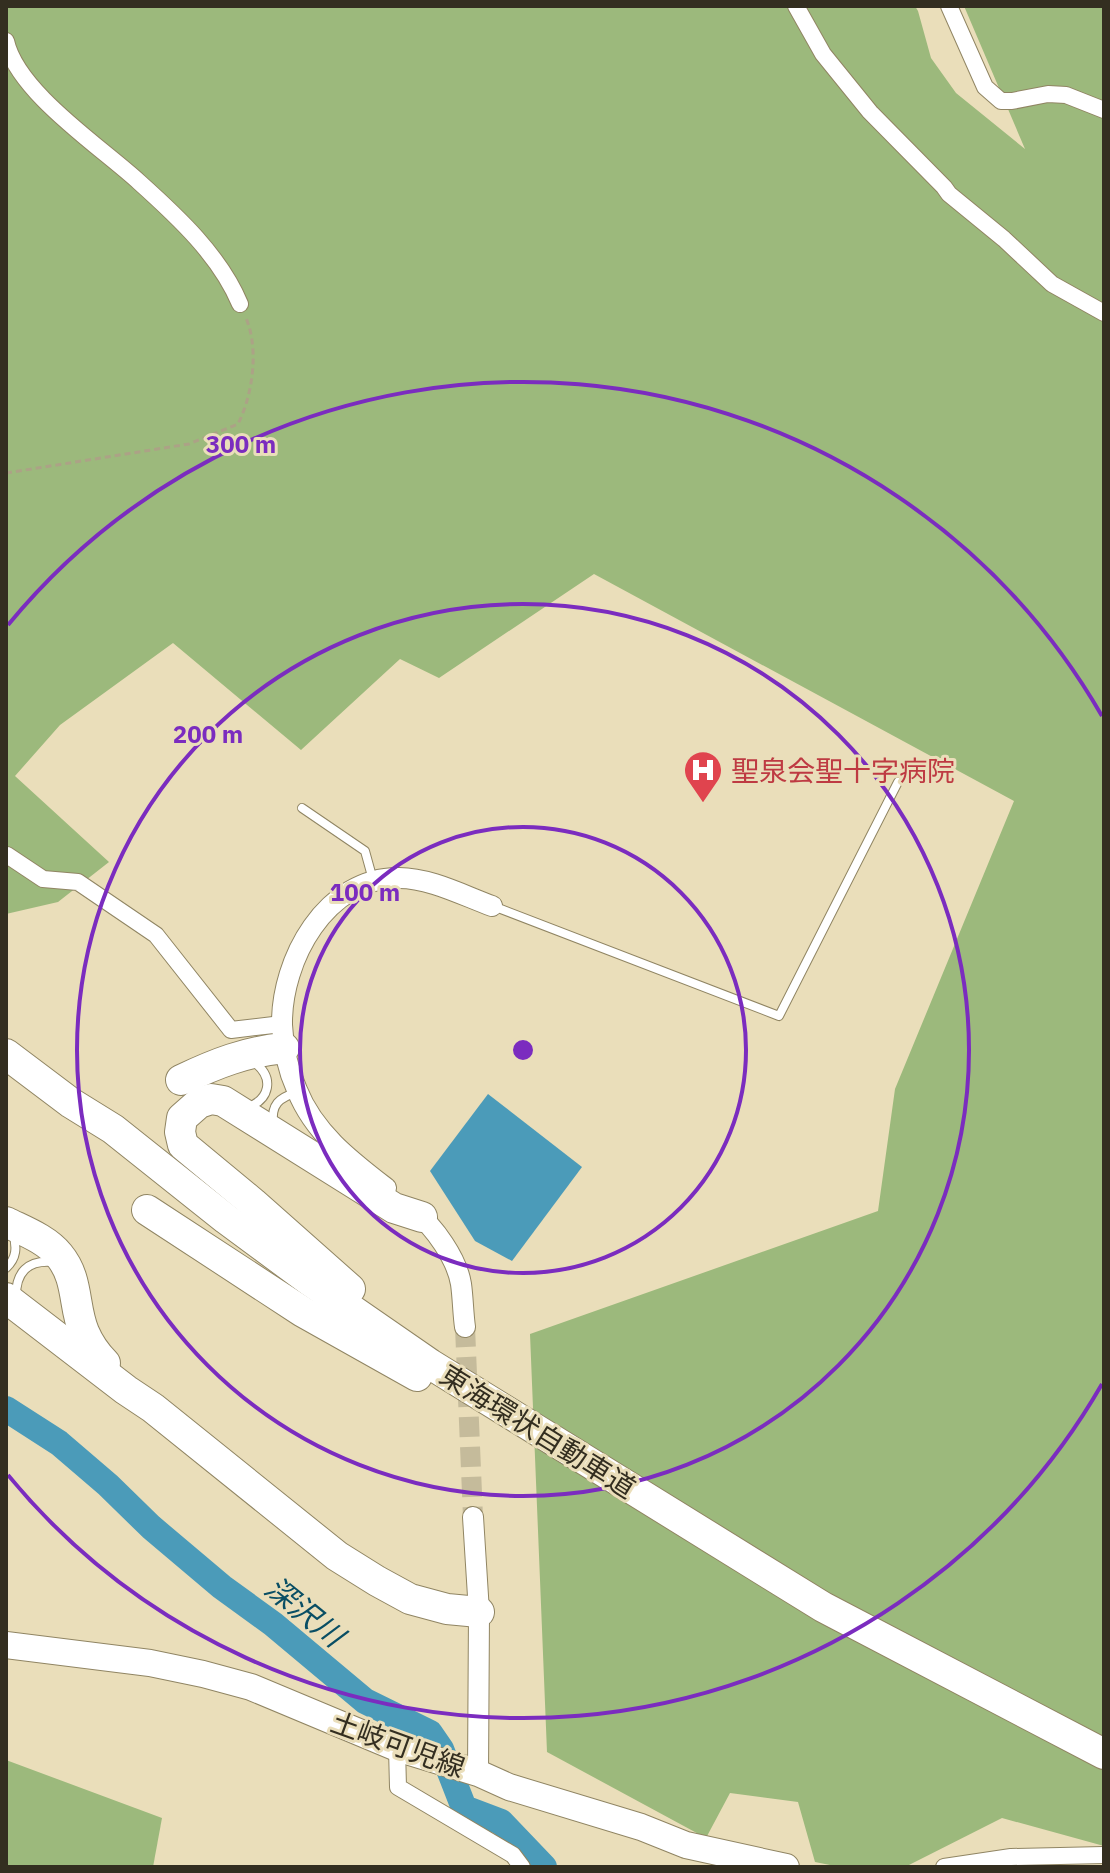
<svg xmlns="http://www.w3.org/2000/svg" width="1110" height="1873" viewBox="0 0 1110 1873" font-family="'IBM Plex Sans','Noto Sans JP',sans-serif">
<rect width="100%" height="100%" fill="#eadeba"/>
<g fill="#9cb97c">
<polygon points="6,6 915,6 918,11 931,58 956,93 1025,149 964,6 1104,6 1104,1846 1002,1818 905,1867 840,1867 815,1862 798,1802 730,1793 706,1838 547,1752 530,1334 878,1211 895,1089 1014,801 594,574 439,678 400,659 301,750 173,643 60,725 15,776 109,862 58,902 6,914"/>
<polygon points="6,1760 162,1818 153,1867 6,1867"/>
</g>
<polygon fill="#4b9bb9" points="488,1094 582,1167 512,1261 475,1241 430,1171"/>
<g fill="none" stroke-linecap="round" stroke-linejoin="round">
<polyline stroke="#4b9bb9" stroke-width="26" points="6,1409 59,1443 108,1485 151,1527 222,1587 273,1624 365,1701 430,1733 441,1749 464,1808 501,1822 544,1867"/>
<polyline stroke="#c5bb9b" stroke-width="20" stroke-dasharray="20 10" stroke-linecap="butt" points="465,1327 473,1517"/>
<defs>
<g id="service">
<polyline points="302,808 365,851 373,880"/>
<polyline points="493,906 779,1016 898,782"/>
<path d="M 246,1108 C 270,1100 275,1078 254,1062"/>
<path d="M 273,1124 C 271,1104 279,1098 297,1092"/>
<path d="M 6,1268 C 17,1258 17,1247 13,1233"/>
<path d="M 16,1296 C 16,1273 27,1260 52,1262"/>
</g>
<g id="minor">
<polyline points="796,6 823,54 870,112 944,187 949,194 1004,239 1052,284 1104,313"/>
<polyline points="949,6 985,87 1001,101 1012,101 1048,94 1066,95 1104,110"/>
<path d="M 6,41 C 17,92 101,147 139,182 C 178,217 220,256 240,304"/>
<polyline points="7,855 43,879 78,882 156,935 231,1030 282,1024"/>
<polyline points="397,1748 398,1787 513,1855 522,1867"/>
<polyline points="944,1867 1011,1857 1104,1855"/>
</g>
<g id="tertiary">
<path d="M 386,1188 C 351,1161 314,1133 297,1090 C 288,1070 283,1047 282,1025 C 281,960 326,877 399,878 C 430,878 462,895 492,906"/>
<path d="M 414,1211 C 434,1226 457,1259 461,1284 C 463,1298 463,1313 465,1327"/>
<polyline points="473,1517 479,1612 478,1773"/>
</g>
<polyline id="primary" points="6,1645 150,1663 203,1674 251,1687 397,1748 478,1773 509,1787 641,1827 686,1845 786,1867"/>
<g id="motorway">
<polyline points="6,1054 71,1103 113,1129 226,1219 310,1281 430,1364 823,1607 1104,1754"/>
<path d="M 181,1080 C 217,1063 245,1052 284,1048"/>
<polyline points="147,1210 303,1312 417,1376"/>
<path d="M 6,1222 C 24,1231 46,1239 59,1255 C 79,1279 73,1306 84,1332 C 89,1344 96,1354 105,1363"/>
<polyline points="350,1289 253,1203 183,1145 180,1132 182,1118 199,1103 211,1099 223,1101 394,1208 422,1217"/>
<polyline points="6,1298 126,1390 153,1408 337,1556 377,1581 410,1599 447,1609 479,1612"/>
</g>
</defs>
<use href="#service" stroke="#908563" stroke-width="10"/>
<use href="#minor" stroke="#908563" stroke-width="18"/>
<use href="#tertiary" stroke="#908563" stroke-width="22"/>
<use href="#primary" stroke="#908563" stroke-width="28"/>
<use href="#motorway" stroke="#908563" stroke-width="32"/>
<path stroke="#aca286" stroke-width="3" stroke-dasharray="6 4" stroke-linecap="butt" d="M 6,473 L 189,444 L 238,424 C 253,394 259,349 246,318"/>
<use href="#service" stroke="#fff" stroke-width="8"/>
<use href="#minor" stroke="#fff" stroke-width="16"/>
<use href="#tertiary" stroke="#fff" stroke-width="20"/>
<use href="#primary" stroke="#fff" stroke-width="26"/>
<use href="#motorway" stroke="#fff" stroke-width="30"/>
</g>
<g fill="none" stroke="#7b2cbf" stroke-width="4">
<circle cx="523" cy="1050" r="223"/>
<circle cx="523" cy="1050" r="446"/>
<path d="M1102 1384A668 668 0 0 1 8 1475M8 625A668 668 0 0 1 1102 716"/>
</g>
<defs>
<symbol id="hospital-pin" viewBox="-11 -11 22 30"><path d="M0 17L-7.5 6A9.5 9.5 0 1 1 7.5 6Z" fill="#e0444e" stroke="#eadeba"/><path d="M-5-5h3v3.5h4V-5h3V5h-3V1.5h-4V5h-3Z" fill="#fff"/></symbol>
</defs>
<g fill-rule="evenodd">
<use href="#hospital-pin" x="681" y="748" width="44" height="60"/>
</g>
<g text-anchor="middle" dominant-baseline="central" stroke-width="6" stroke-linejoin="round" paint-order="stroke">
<g font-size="28" fill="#be3a42" stroke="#eadeba" text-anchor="start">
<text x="731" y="770">聖泉会聖十字病院</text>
</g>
<g font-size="28" fill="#332e20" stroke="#eadeba">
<text transform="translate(538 1431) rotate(32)">東海環状自動車道</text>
<text transform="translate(398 1744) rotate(20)">土岐可児線</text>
</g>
<g font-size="30" font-style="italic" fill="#094e64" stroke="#eadeba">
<text transform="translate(305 1611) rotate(39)">深沢川</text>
</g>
</g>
<circle cx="523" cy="1050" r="12" fill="#7b2cbf" stroke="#eadeba" stroke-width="4"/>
<g font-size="24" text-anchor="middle" font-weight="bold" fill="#7b2cbf" stroke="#eadeba" stroke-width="6" stroke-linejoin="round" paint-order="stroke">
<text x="241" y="453">300 m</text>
<text x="208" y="743">200 m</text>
<text x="365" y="901">100 m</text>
</g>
<rect width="1110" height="1873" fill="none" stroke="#332e20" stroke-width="16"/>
</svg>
